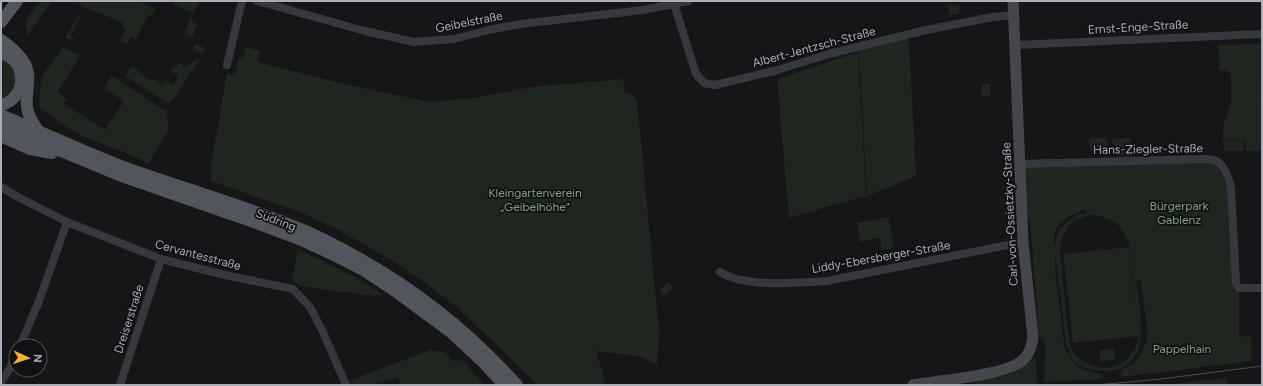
<svg xmlns="http://www.w3.org/2000/svg" width="1263" height="386" viewBox="0 0 1263 386" font-family="Figtree,sans-serif">
<rect width="100%" height="100%" fill="#161618"/>
<g fill="#1e261f" fill-rule="evenodd">
<polygon points="40,1 52,1 27,36 26,20"/>
<polygon points="75,1 138,1 155,9 152,16 148,15 136,39 131,37 128,44 120,40 126,30 122,28 124,23 85,7 70,36 76,40 68,39 65,37 85,7"/>
<polygon points="174,1 200,1 193,13 173,4"/>
<polygon points="949,5 959,5 959,14 949,15"/>
<polygon points="191,18 197,24 192,37 184,33"/>
<polygon points="909,38 916,176 867,196 859,51"/>
<polygon points="195,44 207,49 201,53 193,50"/>
<polygon points="1260,44 1262,151 1246,151 1245,140 1223,140 1223,126 1231,103 1231,74 1225,70 1219,71 1218,45"/>
<path d="M 63,47 L 80,56 L 57,92 L 67,99 L 64,104 L 105,130 L 124,101 L 104,88 L 112,76 L 167,112 L 169,129 L 148,164 C 128,151 104,146 83,136 C 67,129 53,117 39,107 L 41,78 Z"/>
<polygon points="246,47 260,51 257,62 348,85 431,102 473,98 532,87 623,79 625,93 631,94 637,99 659,331 657,364 639,356 596,351 606,385 538,385 458,308 420,279 388,258 335,228 300,212 211,181 211,165 227,73 235,75 239,57 243,58"/>
<polygon points="858,52 866,196 789,218 777,79"/>
<polygon points="1,57 9,62 17,74 13,91 1,100"/>
<polygon points="199,60 172,101 167,103 125,76 132,66 140,71 139,73 151,81 153,78 163,85 165,81 173,85 178,76 171,71 174,67 177,67 179,63 187,67 190,63"/>
<polygon points="982,84 990,84 991,96 982,97"/>
<polygon points="1089,138 1106,138 1110,151 1090,151"/>
<path d="M 1111,138 L 1114,139 L 1131,138 L 1131,156 C 1119,158 1115,148 1111,138 Z"/>
<rect x="1224" y="141" width="20" height="10"/>
<path d="M 1216,160 L 1228,177 L 1239,288 L 1239,336 L 1251,337 L 1251,361 L 1121,377 L 1121,370 L 1133,364 L 1140,355 L 1146,342 L 1147,330 L 1141,280 L 1136,281 C 1138,297 1144,330 1140,345 C 1134,369 1110,375 1089,369 C 1085,368 1078,365 1075,362 C 1071,358 1068,349 1066,343 L 1055,252 L 1055,270 L 1065,350 C 1077,369 1080,369 1101,374 L 1102,379 L 1044,382 L 1046,351 L 1044,342 L 1039,336 L 1030,221 L 1027,217 L 1020,164 ZM 1084,209 L 1087,212 C 1075,214 1061,223 1057,236 C 1056,239 1056,242 1055,245 C 1053,229 1057,222 1072,215 C 1077,213 1080,212 1084,209 ZM 1095,215 C 1115,220 1123,224 1129,245 L 1139,334 C 1139,339 1137,344 1135,348 C 1124,371 1093,374 1077,356 C 1073,352 1071,347 1069,342 L 1060,250 L 1063,236 L 1067,227 L 1074,221 L 1086,216 Z"/>
<polygon points="888,217 894,248 882,250 880,238 860,242 857,223"/>
<polygon points="1129,247 1139,336 1073,343 1063,254"/>
<path d="M 298,250 C 329,263 353,275 381,293 L 382,295 L 372,296 L 300,286 L 292,280 Z"/>
<polygon points="669,282 674,288 664,296 659,290"/>
<polygon points="1114,349 1114,360 1100,361 1100,350"/>
<polygon points="430,350 445,352 453,361 462,360 484,385 401,385 398,377 370,385 351,385 349,381"/>
<path d="M 1031,358 L 1036,358 L 1037,385 L 973,385 C 982,376 995,378 1006,375 C 1016,372 1023,365 1031,358 Z"/>
<polygon points="1227,378 1226,385 1162,385"/>
</g>
<g fill="none" stroke-linecap="round" stroke-linejoin="round">
<g stroke="#37383d" stroke-width="8">
<polyline points="257,1 365,31 414,42 454,39 493,29 520,24 643,10 688,1"/>
<polyline points="674,4 696,74 704,83 715,85 774,71 829,54 926,30 993,17 1013,15"/>
<polyline points="1015,45 1262,34"/>
<polyline points="227,65 242,1"/>
<path d="M 1020,164 L 1204,159 C 1207,159 1211,159 1214,160 C 1225,163 1229,179 1231,188 L 1236,283 L 1239,288 L 1262,288"/>
<polyline points="1,187 16,196 67,222 161,259 225,275 293,289 310,307 323,332 346,385"/>
<path d="M 720,272 C 747,288 796,283 827,281 L 1023,242"/>
<polyline points="20,346 39,301 67,222"/>
<polyline points="1,382 7,373 16,356"/>
<polyline points="120,385 161,259"/>
</g>
<path stroke="#45474d" stroke-width="11" d="M 913,385 C 939,380 1007,376 1024,359 C 1030,353 1032,345 1033,337 L 1023,242 L 1013,1"/>
<g stroke="#53555c" stroke-width="12">
<polyline points="1,22 17,1"/>
<path d="M 1,40 C 10,47 20,54 25,64 C 32,78 25,93 27,107 C 28,117 34,124 39,132"/>
<path d="M 1,53 C 28,60 28,98 1,105"/>
<path d="M 1,115 C 41,132 80,150 121,166 C 184,189 250,207 312,234 C 328,241 344,250 360,259 C 421,293 470,333 517,385"/>
<polyline points="1,126 119,175 254,222 304,241 334,255 365,271 395,291 452,333 483,362 504,385"/>
<polyline points="1,136 30,149 52,153"/>
</g>
<polyline stroke="#4a4c52" stroke-width="1" points="1097,385 1161,379 1262,366"/>
</g>
<g text-anchor="middle" dominant-baseline="central" stroke-width="3.5" stroke-linejoin="round" paint-order="stroke">
<g font-size="12" fill="#a8adb8" stroke="#111113">
<text transform="translate(469 22) rotate(-11)">Geibelstraße</text>
<text transform="translate(1138 27) rotate(-3)">Ernst-Enge-Straße</text>
<text transform="translate(814 47) rotate(-15)">Albert-Jentzsch-Straße</text>
<text transform="translate(1148 149) rotate(-1)">Hans-Ziegler-Straße</text>
<text transform="translate(1010 214) rotate(-93)">Carl-von-Ossietzky-Straße</text>
<text transform="translate(276 220) rotate(21)">Südring</text>
<text transform="translate(198 255) rotate(15)">Cervantesstraße</text>
<text transform="translate(881 257) rotate(-10)">Liddy-Ebersberger-Straße</text>
<text transform="translate(129 319) rotate(-72)">Dreiserstraße</text>
</g>
<g font-size="12" fill="#7fa381" stroke="#111113">
<text x="535" y="193">Kleingartenverein<tspan x="535" dy="14">„Geibelhöhe“</tspan></text>
<text x="1179" y="206">Bürgerpark<tspan x="1179" dy="14">Gablenz</tspan></text>
<text x="1182" y="349">Pappelhain</text>
</g>
</g>
<rect width="1263" height="386" fill="none" stroke="#a8adb8" stroke-width="4"/>
<g transform="translate(28 358) rotate(93)"><circle r="19" fill="#111113" stroke="#4d4f55"/>
<path d="M0-3L7 15L0 10L-7 15Z" fill="#f2b134"/>
<text y="-6" font-size="11" font-weight="bold" text-anchor="middle" fill="#a8adb8">N</text>
</g>
</svg>
